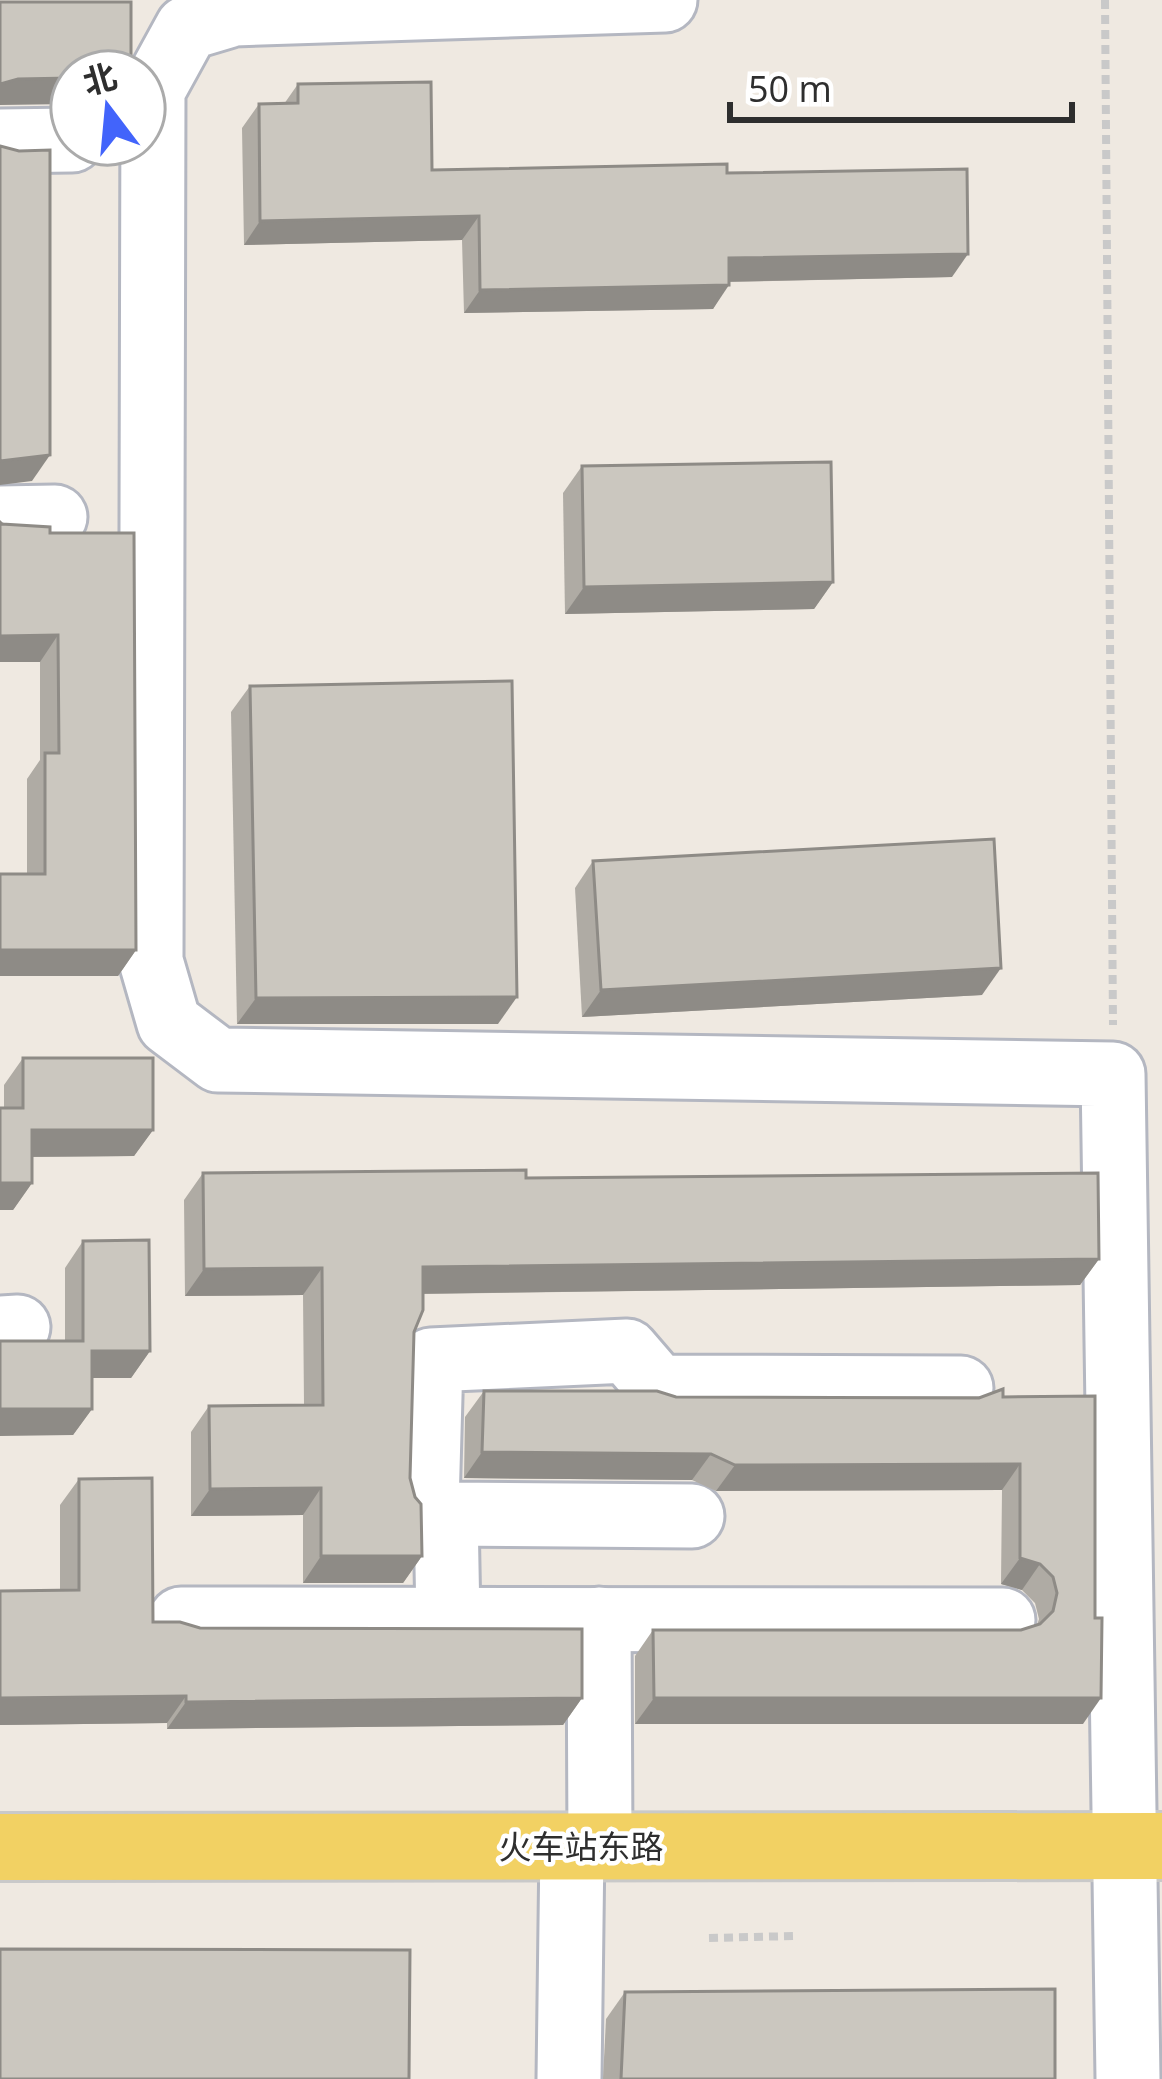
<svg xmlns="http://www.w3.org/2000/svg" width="1162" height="2079" viewBox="0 0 1162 2079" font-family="'Open Sans','Noto Sans SC',sans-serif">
<rect width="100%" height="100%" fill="#efe9e1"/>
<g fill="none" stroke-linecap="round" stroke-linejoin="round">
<defs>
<g id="minor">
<polyline points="665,0 234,14 187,28 153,90 151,961 169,1023 218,1060 1113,1074 1128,2079"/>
<polyline points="0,141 72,140"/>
<polyline points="0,518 55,517"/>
<polyline points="0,1328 18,1327"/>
<polyline points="446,1514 448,1619"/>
<polyline points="692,1516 446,1514 427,1506 431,1360 627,1351 658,1387 961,1388"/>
<polyline points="181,1619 1003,1620"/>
<polyline points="599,1619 600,1846"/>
<polyline points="569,2079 572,1846"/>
</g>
<polyline id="major" points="0,1847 1162,1846"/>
</defs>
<use href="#minor" stroke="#b4b7c1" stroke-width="69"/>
<use href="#major" stroke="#c9c9c9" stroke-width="72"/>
<g stroke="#c9c9c9" stroke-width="8" stroke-dasharray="9 6" stroke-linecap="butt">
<polyline points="1105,0 1113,1025"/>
<polyline points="709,1938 794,1936"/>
</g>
<use href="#minor" stroke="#fff" stroke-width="63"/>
<use href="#major" stroke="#f2d163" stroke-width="66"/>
</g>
<g fill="#afaba4">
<polygon points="298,84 432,170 727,173 952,277 729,282 713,309 464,313 462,240 244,245 242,128 259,104 284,104"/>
<polygon points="582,466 833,582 814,609 565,614 563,493"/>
<polygon points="0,522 50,533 136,950 118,976 27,874 27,779 40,760 40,662 0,662"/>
<polygon points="250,686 498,1024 237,1024 231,712"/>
<polygon points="593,861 982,995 582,1017 575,888"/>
<polygon points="23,1058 153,1130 134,1156 32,1157 32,1183 13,1210 4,1108 4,1085"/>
<polygon points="203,1173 526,1178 1099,1259 1080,1285 423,1294 414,1332 410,1478 422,1556 403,1583 303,1583 303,1515 191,1516 191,1432 209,1406 304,1405 303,1295 185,1296 184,1200"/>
<polygon points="83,1241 150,1351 131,1378 92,1378 92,1409 73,1435 65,1341 65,1268"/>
<polygon points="484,1391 676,1397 1095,1396 1083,1724 635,1724 635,1656 653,1630 1021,1630 1037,1625 1039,1619 1035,1603 1022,1590 1001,1584 1002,1490 716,1491 692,1480 464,1478 465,1417"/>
<polygon points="79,1479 153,1622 200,1628 582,1698 563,1725 167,1729 167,1723 0,1725 0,1591 60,1590 60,1505"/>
<polygon points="625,1992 1055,2079 603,2079 606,2019"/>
</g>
<g fill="#8e8b86">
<polygon points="72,78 71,104 0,105 0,84 18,79"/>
<polygon points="479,216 462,240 244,245 260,221"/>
<polygon points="968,254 952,277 712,282 729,258"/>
<polygon points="729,285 713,309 464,313 480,290"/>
<polygon points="50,455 32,481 0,485 0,461"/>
<polygon points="833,582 814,609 565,614 584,587"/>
<polygon points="58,635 40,662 0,662 0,636"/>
<polygon points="0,950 136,950 118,976 0,976"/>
<polygon points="1001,968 982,995 582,1017 601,990"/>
<polygon points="517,997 498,1024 237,1024 256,998"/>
<polygon points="32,1130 153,1130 134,1156 13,1157"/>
<polygon points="0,1183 32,1183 13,1210 0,1210"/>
<polygon points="1099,1259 1080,1285 404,1294 423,1267"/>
<polygon points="322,1268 303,1295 185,1296 204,1269"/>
<polygon points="92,1351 150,1351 131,1378 73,1378"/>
<polygon points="0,1409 92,1409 73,1435 0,1436"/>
<polygon points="482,1452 711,1454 692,1480 464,1478"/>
<polygon points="1020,1464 1002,1490 716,1491 735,1465"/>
<polygon points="321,1488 303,1515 191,1516 210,1489"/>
<polygon points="321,1556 422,1556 403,1583 303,1583"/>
<polygon points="1020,1558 1040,1564 1022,1590 1001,1584"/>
<polygon points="186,1696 167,1723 0,1725 0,1698"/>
<polygon points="582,1698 563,1725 167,1729 186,1702"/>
<polygon points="654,1698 1101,1698 1083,1724 635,1724"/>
</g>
<g fill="#cbc7bf" stroke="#8e8b86" stroke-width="3">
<polygon points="0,2 131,2 131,72 72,72 72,78 18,79 0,84"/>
<polygon points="431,82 432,170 727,164 727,173 967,169 968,254 729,258 729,285 480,290 479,216 260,221 259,104 298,103 298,84"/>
<polygon points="0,146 19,151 50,150 50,455 0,461"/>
<polygon points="831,462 833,582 584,587 582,466"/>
<polygon points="0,522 2,524 50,527 50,533 134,533 136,950 0,950 0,874 45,874 45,753 59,753 58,635 0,636"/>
<polygon points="512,681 517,997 256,998 250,686"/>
<polygon points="994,839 1001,968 601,990 593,861"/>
<polygon points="23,1058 153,1058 153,1130 32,1130 32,1183 0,1183 0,1108 23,1108"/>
<polygon points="526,1170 526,1178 1098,1173 1099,1259 423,1267 423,1310 414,1332 410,1478 415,1497 421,1504 422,1556 321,1556 321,1488 210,1489 209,1406 323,1405 322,1268 204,1269 203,1173"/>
<polygon points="149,1240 150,1351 92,1351 92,1409 0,1409 0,1341 83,1341 83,1241"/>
<polygon points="1003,1389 1003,1397 1095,1396 1095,1618 1102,1618 1101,1698 654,1698 653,1630 1021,1630 1040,1624 1053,1611 1057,1593 1053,1577 1040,1564 1020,1558 1020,1464 735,1465 711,1454 482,1452 484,1391 657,1391 676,1397 979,1398"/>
<polygon points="152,1478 153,1622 180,1622 200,1628 582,1629 582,1698 186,1702 186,1696 0,1698 0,1591 79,1590 79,1479"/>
<polygon points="0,1949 410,1950 409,2079 0,2079"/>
<polygon points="1055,1989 1055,2079 621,2079 625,1992"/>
</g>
<g text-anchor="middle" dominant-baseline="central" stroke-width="9" stroke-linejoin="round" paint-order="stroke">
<g font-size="33" fill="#2e2e2e" stroke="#fff">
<text x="581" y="1846">火车站东路</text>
</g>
</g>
<g transform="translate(108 108) rotate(344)"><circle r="57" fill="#ffffff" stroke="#ababab" stroke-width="3"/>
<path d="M0-9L21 45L0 30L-21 45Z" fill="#4264fb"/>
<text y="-18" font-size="33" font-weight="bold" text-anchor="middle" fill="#2e2e2e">北</text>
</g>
<path d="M730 102v18h342v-18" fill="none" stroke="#2e2e2e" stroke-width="6"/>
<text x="748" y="102" font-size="36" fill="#2e2e2e" stroke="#ffffff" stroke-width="9" paint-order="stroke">50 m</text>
</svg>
